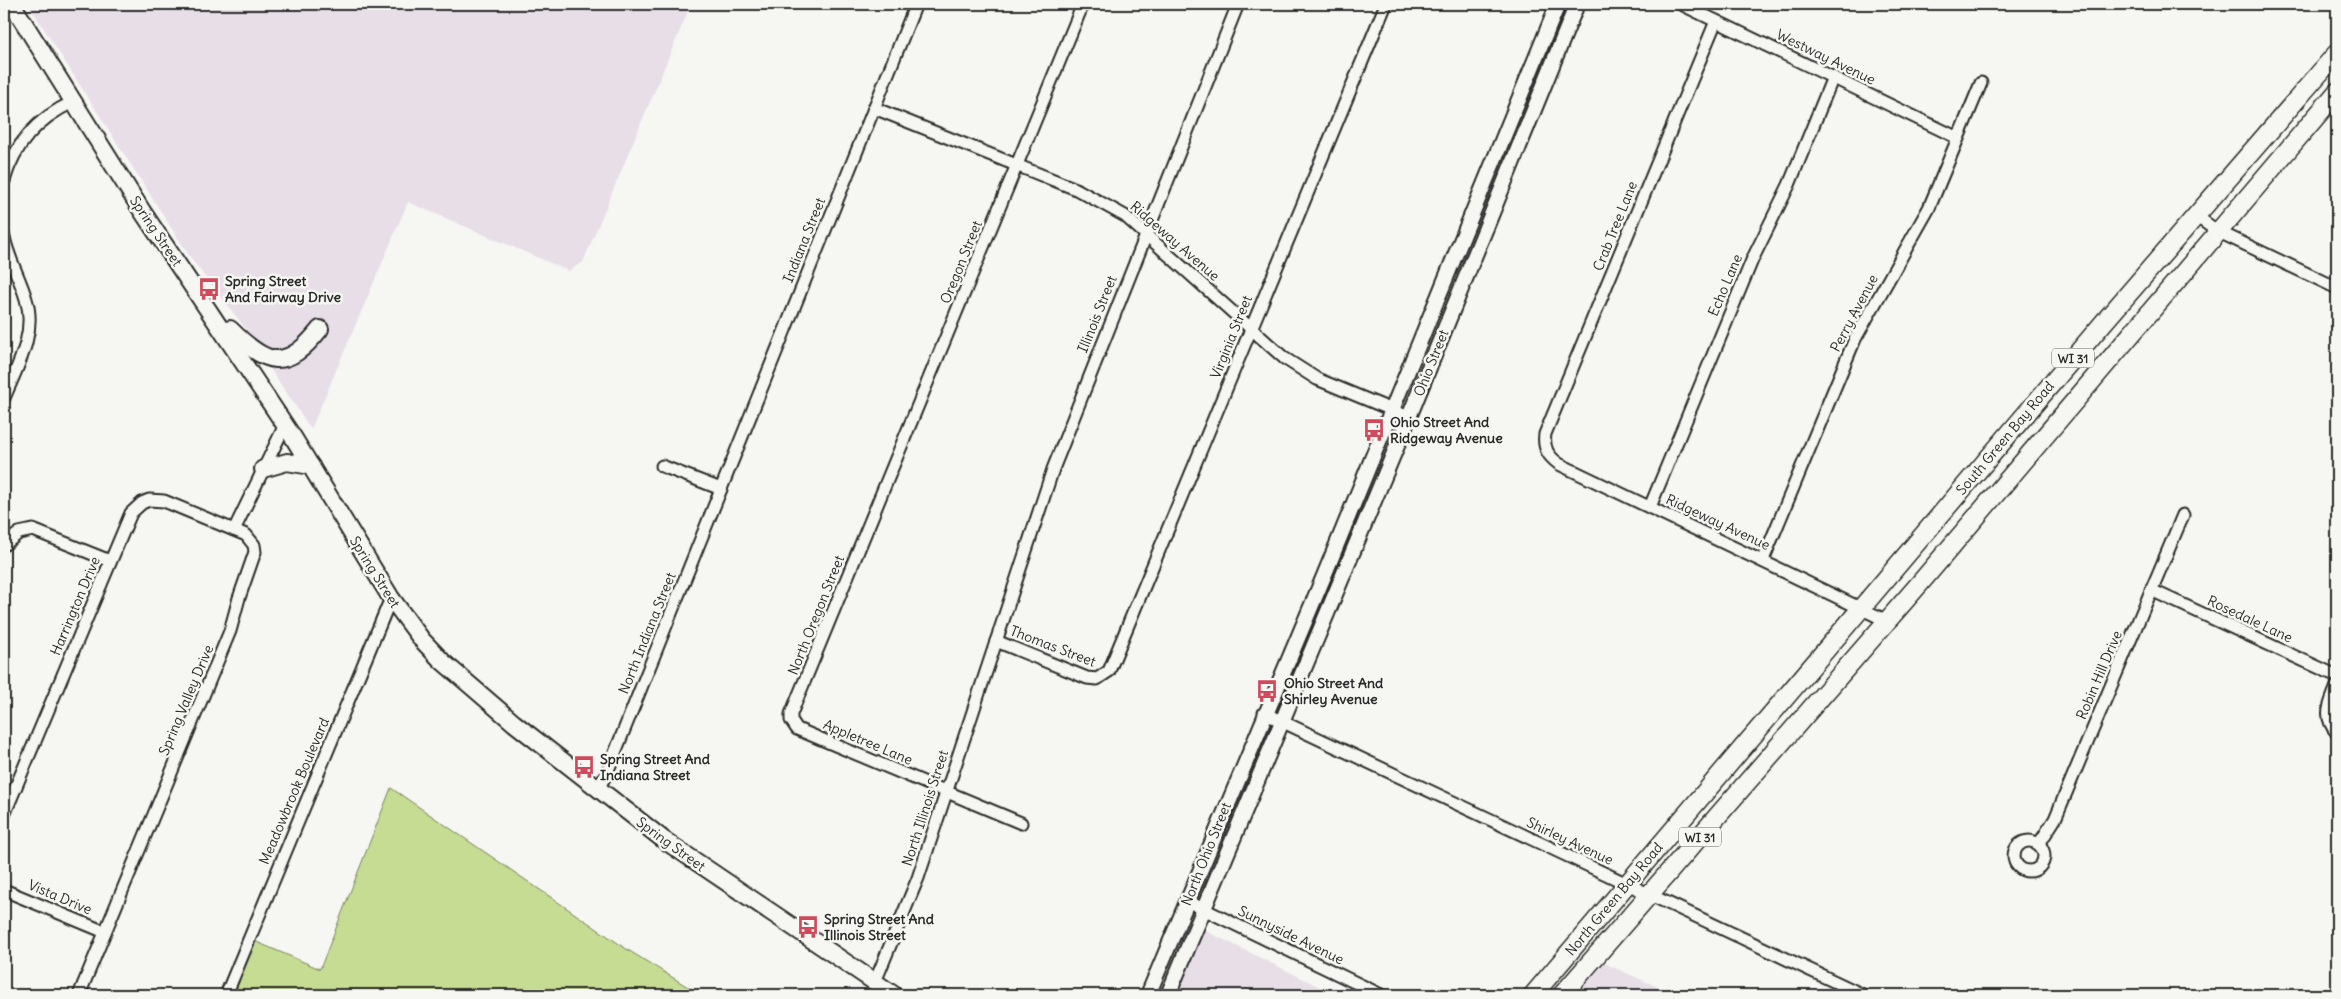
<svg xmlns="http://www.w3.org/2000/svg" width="2341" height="999" viewBox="0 0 2341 999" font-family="Delius,sans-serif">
<rect width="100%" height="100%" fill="#f6f6f2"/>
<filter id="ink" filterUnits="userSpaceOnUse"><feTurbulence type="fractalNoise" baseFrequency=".02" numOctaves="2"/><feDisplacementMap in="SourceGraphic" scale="10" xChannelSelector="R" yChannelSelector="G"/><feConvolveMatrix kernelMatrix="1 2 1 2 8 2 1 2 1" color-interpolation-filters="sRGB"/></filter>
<g filter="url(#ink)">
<g fill="#e8dee8">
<polygon points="28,4 691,4 583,262 569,271 408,202 311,429 267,364 250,334 192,260"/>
<polygon points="1188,922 1336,995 1159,995"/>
<polygon points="1604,963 1676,995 1577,995"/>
</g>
<polygon fill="#c5dc92" stroke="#78845e" points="391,788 628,950 701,995 229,995 252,940 320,969"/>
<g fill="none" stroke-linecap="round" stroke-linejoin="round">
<defs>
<g id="minor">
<polyline points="1681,4 1958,138"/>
<path d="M 1716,21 L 1545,434 C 1543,448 1548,456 1559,464 L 1885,620"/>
<polyline points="874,108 1076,189 1125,216 1284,358 1317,379 1409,417"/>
<path d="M 4,181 C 14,145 38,118 73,102"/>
<polyline points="2196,216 2217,231 2337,288"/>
<path d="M 4,237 C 8,258 20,278 26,299 C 37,333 17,367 4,398"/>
<polyline points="662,466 721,489"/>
<polyline points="1650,507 1753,258 1789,185 1833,77"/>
<polyline points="234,530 285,425"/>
<polyline points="4,545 19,533 33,530 110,561"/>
<polyline points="1763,560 1855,339 1929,208 1981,83"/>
<polyline points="2151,590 2337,676"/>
<polyline points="996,641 1087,678 1097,679 1109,671 1386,4"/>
<path d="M 2337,686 C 2330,705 2322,715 2337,733"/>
<polyline points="1264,713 1863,995"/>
<polyline points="598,788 606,775 916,4"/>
<polyline points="4,815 131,513 142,503 149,500 164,501 246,535 254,545 255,552 239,598 230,631 79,995"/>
<polyline points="1021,823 797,729 791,720 791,714 1083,4"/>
<circle cx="2029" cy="856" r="15"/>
<polyline points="2039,844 2055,819 2183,515"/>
<polyline points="4,890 105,932"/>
<polyline points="1187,901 1381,995"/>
<polyline points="875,982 918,878 1053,469 1238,4"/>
<polyline points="226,995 391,598"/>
</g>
<g id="tertiary">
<polyline points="1148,995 1324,576 1558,4"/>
<polyline points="1168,995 1409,417 1577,4"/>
</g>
<g id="secondary">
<polyline points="12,4 142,211 293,437 391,598 422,640 442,661 514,723 664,840 894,995"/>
<path d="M 230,329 C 267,366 286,372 320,329"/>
<polyline points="263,469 287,462 311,466"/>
</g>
<g id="primary">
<polyline points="1533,995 2104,322 2337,53"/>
<polyline points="1562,995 1921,582 2337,92"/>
</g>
</defs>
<use href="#minor" stroke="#2b2b2b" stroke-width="15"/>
<use href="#tertiary" stroke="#2b2b2b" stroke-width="18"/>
<use href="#secondary" stroke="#2b2b2b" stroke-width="20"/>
<use href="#primary" stroke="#2b2b2b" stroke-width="21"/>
<use href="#minor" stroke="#f6f6f2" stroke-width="11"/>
<use href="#tertiary" stroke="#f6f6f2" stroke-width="14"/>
<use href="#secondary" stroke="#f6f6f2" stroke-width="16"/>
<use href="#primary" stroke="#f6f6f2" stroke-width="18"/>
</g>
</g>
<defs>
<symbol id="bus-bare" viewBox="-9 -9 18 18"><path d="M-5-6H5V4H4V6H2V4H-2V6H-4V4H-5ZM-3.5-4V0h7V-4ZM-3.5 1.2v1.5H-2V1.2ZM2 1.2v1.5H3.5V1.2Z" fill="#d1495b" stroke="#f6f6f2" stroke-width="2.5" paint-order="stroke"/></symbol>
</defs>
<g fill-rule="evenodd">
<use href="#bus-bare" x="193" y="273" width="32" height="32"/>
<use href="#bus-bare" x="1358" y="414" width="32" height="32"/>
<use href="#bus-bare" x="1251" y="675" width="32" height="32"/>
<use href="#bus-bare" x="568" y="751" width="32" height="32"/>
<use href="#bus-bare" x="792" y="911" width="32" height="32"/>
</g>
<g text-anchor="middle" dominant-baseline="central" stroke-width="5" stroke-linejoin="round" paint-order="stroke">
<g fill="#f6f6f2" stroke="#686867" stroke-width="1">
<rect x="2052" y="348.5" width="42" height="19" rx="4"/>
<rect x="1679" y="827.5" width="42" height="19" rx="4"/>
</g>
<g font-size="12" font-weight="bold" fill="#2b2b2b">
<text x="2073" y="358">WI 31</text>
<text x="1700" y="837">WI 31</text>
</g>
<g font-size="14" fill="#2b2b2b" stroke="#f6f6f2">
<text transform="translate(1826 57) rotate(26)">Westway Avenue</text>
<text transform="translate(1615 226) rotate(-68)">Crab Tree Lane</text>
<text transform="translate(156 231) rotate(56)">Spring Street</text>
<text transform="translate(804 240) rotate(-68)">Indiana Street</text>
<text transform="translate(1175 241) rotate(41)">Ridgeway Avenue</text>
<text transform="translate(961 262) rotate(-68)">Oregon Street</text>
<text transform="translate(1725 285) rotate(-67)">Echo Lane</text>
<text transform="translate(1854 313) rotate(-62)">Perry Avenue</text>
<text transform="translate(1097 314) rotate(-68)">Illinois Street</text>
<text transform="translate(1231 337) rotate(-68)">Virginia Street</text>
<text transform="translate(1431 363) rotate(-68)">Ohio Street</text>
<text transform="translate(2005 438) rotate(-50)">South Green Bay Road</text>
<text transform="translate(1718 522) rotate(25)">Ridgeway Avenue</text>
<text transform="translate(375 572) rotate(58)">Spring Street</text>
<text transform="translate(75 606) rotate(-67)">Harrington Drive</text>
<text transform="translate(816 615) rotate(-68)">North Oregon Street</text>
<text transform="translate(2250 619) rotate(25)">Rosedale Lane</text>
<text transform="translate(647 633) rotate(-68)">North Indiana Street</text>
<text transform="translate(1053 646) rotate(21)">Thomas Street</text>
<text transform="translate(2099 675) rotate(-67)">Robin Hill Drive</text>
<text transform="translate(186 700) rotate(-67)">Spring Valley Drive</text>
<text transform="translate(868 742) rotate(23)">Appletree Lane</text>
<text transform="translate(294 791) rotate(-67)">Meadowbrook Boulevard</text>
<text transform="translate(925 808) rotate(-72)">North Illinois Street</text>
<text transform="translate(1570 841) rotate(25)">Shirley Avenue</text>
<text transform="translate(671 844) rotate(36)">Spring Street</text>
<text transform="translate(1206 854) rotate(-68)">North Ohio Street</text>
<text transform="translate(60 897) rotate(23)">Vista Drive</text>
<text transform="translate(1614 899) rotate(-50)">North Green Bay Road</text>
<text transform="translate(1291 935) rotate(26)">Sunnyside Avenue</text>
</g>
<g font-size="14" font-weight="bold" fill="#2b2b2b" stroke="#f6f6f2" text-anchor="start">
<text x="225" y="281">Spring Street<tspan x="225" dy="16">And Fairway Drive</tspan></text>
<text x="1390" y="422">Ohio Street And<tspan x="1390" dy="16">Ridgeway Avenue</tspan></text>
<text x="1284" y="683">Ohio Street And<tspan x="1284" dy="16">Shirley Avenue</tspan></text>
<text x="600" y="759">Spring Street And<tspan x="600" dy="16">Indiana Street</tspan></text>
<text x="824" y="919">Spring Street And<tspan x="824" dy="16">Illinois Street</tspan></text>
</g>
</g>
<rect width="2341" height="999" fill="none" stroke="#f6f6f2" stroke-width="20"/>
<rect x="10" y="10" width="2321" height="979" fill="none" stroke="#2b2b2b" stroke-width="2" filter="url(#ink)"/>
</svg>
